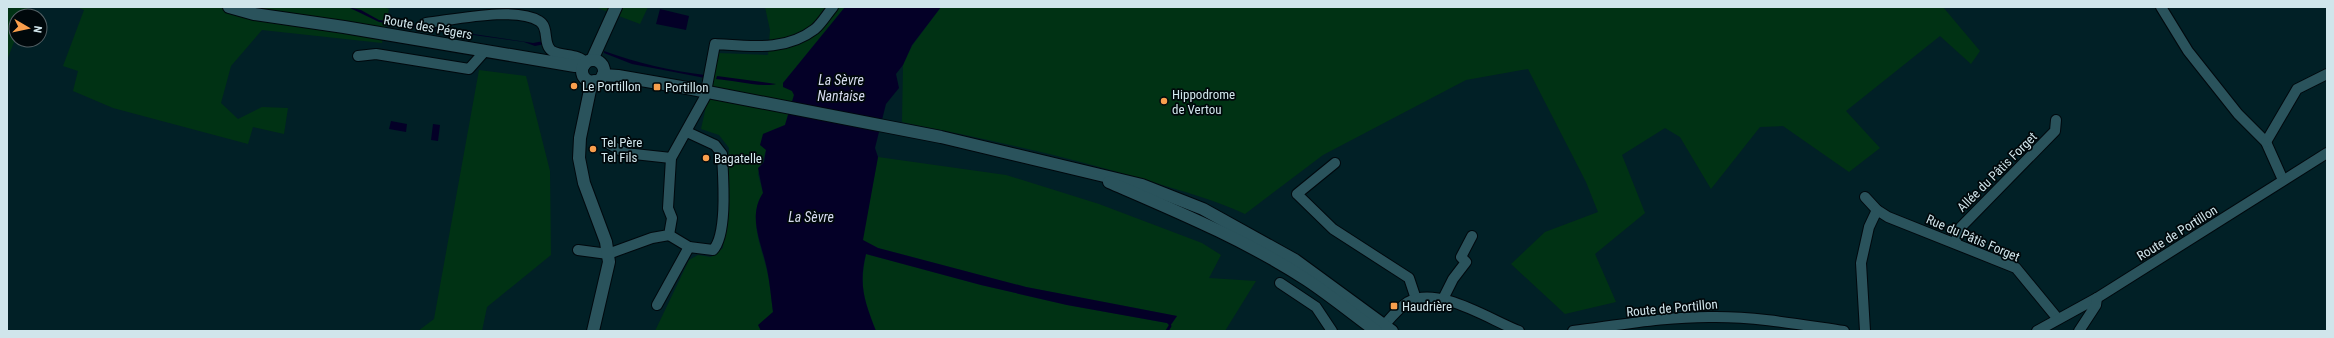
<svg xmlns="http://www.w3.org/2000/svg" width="2334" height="338" viewBox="0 0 2334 338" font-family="'Roboto Condensed',sans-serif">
<rect width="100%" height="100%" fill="#012026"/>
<g fill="#003214">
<polygon points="7,7 28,7 24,16 16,16 16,37 7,60"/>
<polygon points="77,7 383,7 389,9 382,43 262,30 231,66 221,103 238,119 262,107 288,108 284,134 253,127 248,144 113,108 73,91 78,71 63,66 84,10"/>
<polygon points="595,7 648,7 640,24"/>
<path d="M 765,7 L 845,7 L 783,83 L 792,91 L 794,95 L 785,125 L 763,134 L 766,150 L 758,174 L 763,193 C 748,216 760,243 766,267 C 770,281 771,297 773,312 L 759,325 L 762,331 L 655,331 L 689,260 L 698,255 L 711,257 L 723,248 L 729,148 L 719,135 L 701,129 L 718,53 L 768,55 L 770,30 Z"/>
<path d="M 941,7 L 1943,7 L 1980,51 L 1971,64 L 1940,36 L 1846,111 L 1880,148 L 1849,172 L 1783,126 L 1760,127 L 1711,189 L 1680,137 L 1665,128 L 1622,155 L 1645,213 L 1595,254 L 1616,302 L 1565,314 L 1511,264 L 1545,232 L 1598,212 L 1586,182 L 1528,69 L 1466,80 L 1323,155 L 1245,214 C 1215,200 1184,192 1153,182 C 1070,157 987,139 902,122 L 903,65 L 912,46 Z"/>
<polygon points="479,70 526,76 550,171 551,255 487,307 482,331 418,331 434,319"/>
<path d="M 878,157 L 1006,175 L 1099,204 L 1202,243 L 1221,255 L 1209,278 L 1256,281 L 1225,331 L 876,331 C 864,299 859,288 866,254 L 981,285 L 1067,305 L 1167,323 L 1170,326 L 1177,316 L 1026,287 L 878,248 L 862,240 Z"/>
</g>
<g fill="#040027">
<polygon points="348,7 361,10 379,20 533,43 544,41 545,44 535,46 524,42 379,22"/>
<path d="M 845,7 L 941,7 L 912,45 L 903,65 L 896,74 L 899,88 L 886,104 L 875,148 L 878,157 L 863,240 L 878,248 L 1026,287 L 1177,316 L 1170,326 L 1167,323 L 1067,305 L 981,285 L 866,254 C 858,285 865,303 876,331 L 761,331 L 758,325 L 773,312 C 771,298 770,283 767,269 C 762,244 747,217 763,193 L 758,168 L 764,162 L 766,150 L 760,145 L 763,134 L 785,125 L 794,95 L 792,91 L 783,87 L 783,83 Z"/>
<polygon points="660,9 689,16 686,30 656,24"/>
<path d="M 604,51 C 637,63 671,71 705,75 L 705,78 L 632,64 L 604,53 Z"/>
<path d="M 717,76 L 776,84 C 764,88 731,80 716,79 Z"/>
<polygon points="391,121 407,124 406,132 389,129"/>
<polygon points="433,124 440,125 438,141 431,140"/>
</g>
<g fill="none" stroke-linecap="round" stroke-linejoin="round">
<polyline stroke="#040027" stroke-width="3" points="1167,331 1170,326"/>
<defs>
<g id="street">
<polyline points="2161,7 2188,51 2238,114 2266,142 2283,180"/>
<path d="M 426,23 C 453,20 516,6 539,21 C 550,27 542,44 552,51 C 563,57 578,53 586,63"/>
<polyline points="358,56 376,54 469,69 485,51"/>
<polyline points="2266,142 2297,89 2327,74"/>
<polyline points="609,144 625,153 671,158"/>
<polyline points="1335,163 1297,194 1333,229 1409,278 1416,299"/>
<polyline points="1865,197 1877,210 1888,217 2016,268 2058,319"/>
<path d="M 669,235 L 689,247 L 713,250 C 728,234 723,176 722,154 L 715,145 L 687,132"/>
<polyline points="1955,242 1961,227 2055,131 2056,120"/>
<path d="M 578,250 L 608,254 L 652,238 L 669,235 L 672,218 L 668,208 L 671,158 L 705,97 L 715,44 C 750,46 785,52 815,29 C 822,23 827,14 833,7"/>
<polyline points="1280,283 1316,307 1332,331"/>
<polyline points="1443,299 1453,279 1466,262 1461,257 1472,236"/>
<polyline points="657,305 689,247"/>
<path d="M 1380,330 C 1389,320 1397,309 1408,302 C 1438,285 1490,320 1519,331"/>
<path d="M 1573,331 C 1620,325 1668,316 1716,317 C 1759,317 1802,325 1844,331"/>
<polyline points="1865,331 1861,263 1869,227 1877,210"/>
<polyline points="2037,331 2097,298 2327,153"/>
<polyline points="2079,331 2096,305 2097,298"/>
</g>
<g id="secondary">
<polyline points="229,7 254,14 344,27 575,66 584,65"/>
<polyline points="592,60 616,7"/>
<circle cx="593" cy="71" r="11"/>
<polyline points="603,75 618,76 687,88 941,137 1142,185 1203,209 1295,260 1392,331"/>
<path d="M 1109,182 C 1176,211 1246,240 1307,280 C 1331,296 1353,314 1376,331"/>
<polyline points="593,331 609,262 606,242 584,183 579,158 580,138 590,90 594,81"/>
</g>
</defs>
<use href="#street" stroke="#00080d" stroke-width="12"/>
<use href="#secondary" stroke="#00080d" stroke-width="14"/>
<use href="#street" stroke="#2a535c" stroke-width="10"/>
<use href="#secondary" stroke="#2a535c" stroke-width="12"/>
</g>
<g fill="#f99f4d" stroke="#00080b" stroke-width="1.5">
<circle cx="574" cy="86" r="4"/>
<rect x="653" y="83" width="8" height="8" rx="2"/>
<circle cx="1164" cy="101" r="4"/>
<circle cx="593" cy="149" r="4"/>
<circle cx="706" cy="158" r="4"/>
<rect x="1390" y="302" width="8" height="8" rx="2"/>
</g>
<g text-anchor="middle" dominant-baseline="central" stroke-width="3.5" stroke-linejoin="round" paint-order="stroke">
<g font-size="13" fill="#d0e5eb" stroke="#00080b">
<text transform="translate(428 27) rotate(10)">Route des Pégers</text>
<text transform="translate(1997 172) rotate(-45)">Allée du Pâtis Forget</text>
<text transform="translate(2177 233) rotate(-32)">Route de Portillon</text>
<text transform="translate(1973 238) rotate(23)">Rue du Pâtis Forget</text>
<text transform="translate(1672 308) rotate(-5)">Route de Portillon</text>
</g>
<g font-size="13" fill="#d0e5eb" stroke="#00080b" text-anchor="start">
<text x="582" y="86">Le Portillon</text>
<text x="665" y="87">Portillon</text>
<text x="1172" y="94">Hippodrome<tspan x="1172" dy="15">de Vertou</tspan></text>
<text x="601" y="142">Tel Père<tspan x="601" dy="15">Tel Fils</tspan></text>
<text x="714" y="158">Bagatelle</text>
<text x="1402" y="306">Haudrière</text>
</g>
<g font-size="14" font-style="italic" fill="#d6dbef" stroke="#00080b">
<text x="841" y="80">La Sèvre<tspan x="841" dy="16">Nantaise</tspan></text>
<text x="811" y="217">La Sèvre</text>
</g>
</g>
<rect width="2334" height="338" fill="none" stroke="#d0e5eb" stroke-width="16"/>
<g transform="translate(28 28) rotate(99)"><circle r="19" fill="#00080b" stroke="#536065"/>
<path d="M0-3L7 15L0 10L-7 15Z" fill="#f99f4d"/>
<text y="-6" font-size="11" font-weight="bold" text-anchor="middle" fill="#d0e5eb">N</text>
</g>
</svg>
